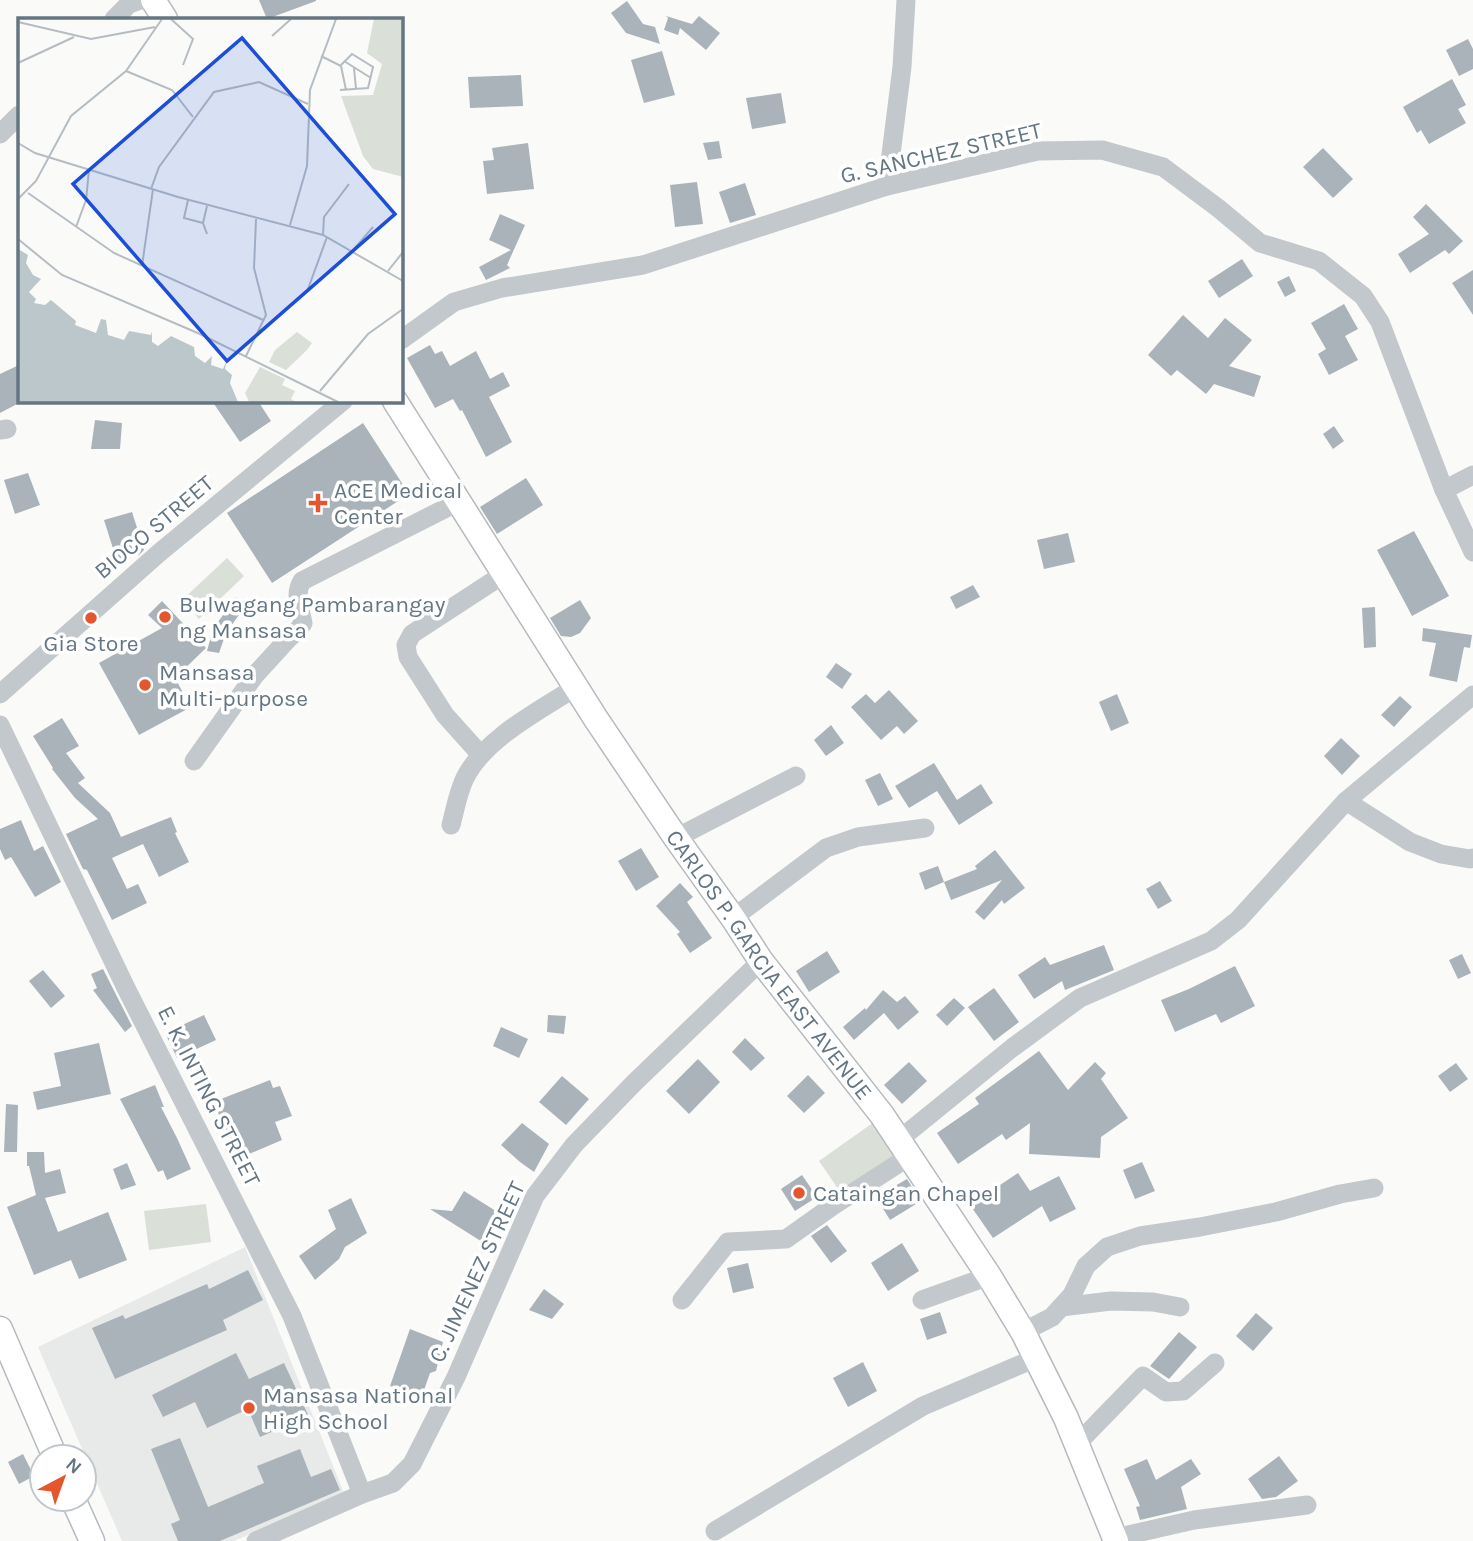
<svg xmlns="http://www.w3.org/2000/svg" width="1473" height="1541" viewBox="0 0 1473 1541" font-family="Karla,sans-serif">
<rect width="100%" height="100%" fill="#fafaf8"/>
<polygon fill="#e8e9e9" points="245,1247 344,1493 234,1541 122,1541 38,1347"/>
<g fill="#dadfd7">
<polygon points="227,558 244,576 199,619 182,600"/>
<polygon points="874,1122 896,1154 841,1193 819,1161"/>
<polygon points="206,1204 211,1242 149,1250 144,1211"/>
</g>
<g fill="#aab3b9">
<polygon points="259,0 316,0 316,1 267,19"/>
<polygon points="627,1 643,24 655,27 660,44 626,33 611,13"/>
<polygon points="666,16 692,24 699,16 720,33 706,50 680,28 678,35 664,30 668,18"/>
<polygon points="1468,39 1473,49 1473,69 1459,76 1446,50"/>
<polygon points="662,51 675,95 644,103 631,60"/>
<polygon points="521,75 523,106 470,108 468,77"/>
<polygon points="1452,79 1466,105 1458,109 1466,123 1429,144 1421,130 1417,133 1403,107"/>
<polygon points="781,93 786,123 752,129 746,98"/>
<polygon points="719,141 722,158 708,160 703,143"/>
<polygon points="528,143 534,189 487,194 483,161 494,160 492,148"/>
<polygon points="1323,148 1353,179 1333,198 1303,167"/>
<polygon points="697,182 703,224 675,227 670,185"/>
<polygon points="745,183 756,215 730,223 719,192"/>
<polygon points="1426,204 1463,241 1449,254 1445,250 1410,273 1398,254 1429,234 1413,217"/>
<polygon points="500,214 525,225 507,265 510,268 486,280 479,267 511,250 489,240"/>
<polygon points="1242,259 1253,276 1219,298 1208,281"/>
<polygon points="1473,270 1473,315 1452,283"/>
<polygon points="1289,276 1296,291 1285,297 1277,282"/>
<polygon points="1344,304 1358,329 1345,336 1358,360 1329,375 1318,354 1326,349 1311,323"/>
<polygon points="1183,315 1208,338 1225,318 1252,340 1229,366 1261,376 1254,397 1214,384 1206,394 1177,370 1171,376 1148,355"/>
<polygon points="430,345 435,354 442,351 450,366 476,351 490,379 503,372 510,386 489,397 512,442 486,457 462,410 460,411 453,399 435,408 407,358"/>
<polygon points="19,365 19,403 0,413 0,374"/>
<polygon points="212,401 258,401 271,421 240,442"/>
<polygon points="95,420 122,423 120,449 91,449"/>
<polygon points="363,423 409,494 272,583 227,513"/>
<polygon points="1334,426 1344,441 1333,449 1323,434"/>
<polygon points="28,473 40,505 15,514 4,480"/>
<polygon points="526,478 543,505 497,534 480,507"/>
<polygon points="132,512 144,550 139,555 117,561 104,520"/>
<polygon points="1414,531 1449,596 1412,616 1377,550"/>
<polygon points="1068,533 1075,562 1044,569 1037,540"/>
<polygon points="973,585 980,597 956,609 950,597"/>
<polygon points="236,597 246,605 226,633 219,653 207,651 213,629"/>
<polygon points="580,600 591,618 580,633 571,637 561,636 550,618"/>
<polygon points="162,601 206,648 175,678 191,707 139,735 99,663 162,628 148,615"/>
<polygon points="1375,607 1376,647 1364,648 1362,608"/>
<polygon points="1423,628 1472,635 1470,648 1464,647 1457,682 1429,676 1436,643 1422,641"/>
<polygon points="836,663 852,674 842,689 826,677"/>
<polygon points="889,690 918,721 904,734 897,726 881,740 851,707 866,694 875,703"/>
<polygon points="1117,694 1129,723 1111,731 1099,702"/>
<polygon points="1400,696 1412,707 1394,727 1381,715"/>
<polygon points="62,718 79,746 66,753 85,778 78,783 110,813 121,837 171,817 177,832 175,833 189,862 159,877 143,844 112,858 127,889 138,884 147,903 112,920 87,870 83,869 66,834 98,819 75,798 52,769 53,768 33,736"/>
<polygon points="831,725 844,743 826,756 814,740"/>
<polygon points="1341,738 1360,756 1342,775 1324,756"/>
<polygon points="934,763 957,800 981,784 993,803 959,825 937,791 909,808 895,786"/>
<polygon points="880,773 893,799 878,806 865,780"/>
<polygon points="21,820 34,851 43,846 61,882 35,897 11,857 5,860 0,849 0,829"/>
<polygon points="641,848 659,877 636,891 618,861"/>
<polygon points="995,850 1025,888 1004,904 1002,900 984,920 975,912 1002,880 951,900 944,882 977,869 975,866"/>
<polygon points="938,866 944,882 925,890 919,873"/>
<polygon points="1160,881 1172,901 1158,909 1146,889"/>
<polygon points="680,883 693,897 687,902 712,938 690,953 677,934 680,932 656,906"/>
<polygon points="1104,945 1114,970 1065,990 1062,981 1034,999 1018,975 1045,957 1050,965"/>
<polygon points="827,951 840,972 809,992 796,971"/>
<polygon points="1462,954 1471,973 1458,979 1449,960"/>
<polygon points="1235,966 1255,1006 1221,1023 1216,1014 1175,1032 1161,1000 1189,989"/>
<polygon points="103,969 132,1026 125,1032 93,990 97,988 91,974"/>
<polygon points="43,970 65,996 51,1008 29,981"/>
<polygon points="994,988 1019,1022 994,1041 968,1007"/>
<polygon points="883,990 897,1002 905,996 919,1012 898,1030 884,1013 854,1040 843,1027 865,1008 866,1010"/>
<polygon points="954,998 965,1008 947,1026 936,1015"/>
<polygon points="204,1015 216,1040 177,1058 165,1033"/>
<polygon points="548,1015 566,1016 564,1034 547,1032"/>
<polygon points="501,1027 528,1039 519,1058 493,1046"/>
<polygon points="745,1038 765,1058 751,1071 732,1052"/>
<polygon points="99,1043 111,1094 37,1110 33,1092 61,1086 54,1053"/>
<polygon points="1039,1051 1068,1090 1095,1062 1106,1073 1101,1079 1128,1118 1101,1137 1100,1158 1029,1154 1030,1123 1006,1140 1002,1134 958,1164 937,1133 979,1104 975,1098"/>
<polygon points="698,1059 720,1082 689,1114 666,1091"/>
<polygon points="909,1062 927,1081 902,1104 884,1085"/>
<polygon points="1456,1063 1468,1079 1450,1092 1438,1076"/>
<polygon points="808,1075 825,1093 804,1113 787,1096"/>
<polygon points="562,1076 589,1099 566,1125 539,1102"/>
<polygon points="270,1080 273,1088 280,1086 292,1116 275,1122 282,1140 242,1157 235,1138 231,1140 213,1102"/>
<polygon points="155,1085 164,1107 161,1107 177,1138 191,1169 167,1180 163,1170 158,1172 120,1099"/>
<polygon points="6,1104 18,1105 17,1152 4,1152"/>
<polygon points="522,1123 549,1144 534,1172 520,1162 501,1145"/>
<polygon points="27,1152 44,1152 45,1173 60,1169 66,1193 45,1198 58,1232 108,1212 127,1260 79,1279 71,1260 34,1275 7,1207 36,1195 29,1166 27,1166"/>
<polygon points="1142,1162 1155,1191 1135,1199 1123,1170"/>
<polygon points="127,1163 136,1185 121,1190 113,1169"/>
<polygon points="1018,1173 1030,1191 1059,1176 1076,1209 1050,1222 1042,1206 993,1238 970,1205"/>
<polygon points="802,1175 817,1197 795,1211 781,1189"/>
<polygon points="907,1179 921,1201 890,1220 876,1197"/>
<polygon points="464,1191 499,1213 484,1243 430,1209 452,1211"/>
<polygon points="351,1198 367,1233 345,1247 339,1259 315,1280 299,1256 336,1229 328,1210"/>
<polygon points="827,1225 847,1251 831,1263 811,1236"/>
<polygon points="902,1243 919,1271 888,1291 871,1263"/>
<polygon points="748,1263 754,1288 733,1293 727,1268"/>
<polygon points="248,1270 263,1300 223,1320 227,1330 115,1379 92,1328 123,1315 125,1319 207,1284 209,1289"/>
<polygon points="544,1289 564,1304 552,1319 529,1310"/>
<polygon points="940,1312 947,1333 927,1340 920,1319"/>
<polygon points="1256,1313 1273,1328 1253,1351 1236,1336"/>
<polygon points="410,1329 443,1342 436,1371 430,1373 422,1396 390,1386"/>
<polygon points="1179,1332 1197,1347 1169,1379 1150,1366"/>
<polygon points="236,1353 249,1379 284,1363 310,1419 284,1431 283,1427 260,1437 248,1409 207,1428 195,1402 163,1417 152,1395"/>
<polygon points="863,1362 877,1391 848,1407 833,1378"/>
<polygon points="180,1438 208,1507 264,1483 257,1466 300,1449 311,1477 331,1469 340,1490 220,1541 178,1541 171,1524 180,1520 151,1449"/>
<polygon points="23,1454 34,1476 19,1484 8,1462"/>
<polygon points="1279,1456 1298,1481 1276,1497 1262,1499 1248,1479"/>
<polygon points="1147,1459 1156,1480 1191,1459 1201,1474 1181,1487 1187,1509 1140,1520 1136,1507 1140,1506 1124,1469"/>
</g>
<g fill="none" stroke-linecap="round" stroke-linejoin="round">
<defs>
<g id="major">
<polyline points="153,0 165,19"/>
<path id="s1" d="M 395,401 L 596,719 L 676,838 L 733,918 L 761,961 L 882,1115 L 989,1276 L 1023,1332 L 1066,1418 L 1116,1541"/>
<polyline points="0,1329 55,1457"/>
<polyline points="73,1499 92,1541"/>
</g>
</defs>
<use href="#major" stroke="#b5babe" stroke-width="27"/>
<g stroke="#c3c8cc" stroke-width="19">
<polyline points="114,19 129,4 140,0"/>
<polyline points="0,134 19,115"/>
<polyline points="887,186 902,67 906,0"/>
<polyline points="401,340 454,302 502,288 643,265 887,186 1038,151 1102,150 1163,167 1218,208 1260,243 1319,261 1363,296 1380,322 1444,490 1473,552"/>
<polyline points="0,430 7,429"/>
<polyline points="1444,490 1473,475"/>
<polyline points="0,694 159,553 343,401"/>
<polyline points="0,725 126,988 292,1316 362,1494"/>
<polyline points="480,754 445,715 408,657 406,645 412,634 504,574"/>
<path d="M 194,761 L 255,675 L 288,639 L 298,630 L 303,623 C 300,609 294,594 302,581 L 458,502"/>
<polyline points="1346,801 1410,842 1441,854 1470,859 1473,858"/>
<path d="M 451,825 C 455,810 458,792 465,778 C 484,739 540,710 576,687"/>
<polyline points="676,838 796,776"/>
<polyline points="733,918 826,848 858,837 925,828"/>
<polyline points="900,1139 1012,1048 1080,998 1211,941 1238,920 1346,801 1473,695"/>
<polyline points="682,1300 728,1242 786,1239 834,1205 910,1156"/>
<polyline points="922,1300 989,1276"/>
<polyline points="1061,1307 1111,1301 1153,1302 1180,1307"/>
<polyline points="1023,1332 1052,1317 1072,1295 1086,1266 1107,1247 1140,1236 1200,1227 1276,1212 1340,1194 1374,1188"/>
<polyline points="1077,1444 1143,1376 1166,1392 1183,1391 1215,1363"/>
<polyline points="715,1531 923,1406 1036,1358"/>
<polyline points="1115,1538 1194,1520 1307,1505"/>
<polyline points="256,1541 362,1494 393,1483 412,1464 456,1377 535,1196 574,1145 634,1083 761,961"/>
</g>
<use href="#major" stroke="#fff" stroke-width="24"/>
</g>
<g fill="#e4572e" stroke="#fff" stroke-width="2.5">
<path d="M314.5 492.5h7v7h7v7h-7v7h-7v-7h-7v-7h7z"/>
<circle cx="165" cy="617" r="7"/>
<circle cx="91" cy="618" r="7"/>
<circle cx="145" cy="685" r="7"/>
<circle cx="799" cy="1193" r="7"/>
<circle cx="249" cy="1408" r="7"/>
</g>
<g text-anchor="middle" dominant-baseline="central" stroke-width="7" stroke-linejoin="round" paint-order="stroke">
<g font-size="23" fill="#657683" stroke="#fff">
<text transform="translate(941 153) rotate(-13)">G. SANCHEZ STREET</text>
<text transform="translate(154 527) rotate(-40)">BIOCO STREET</text>
<text stroke="none"><textPath href="#s1" startOffset="677">CARLOS P. GARCIA EAST AVENUE</textPath></text>
<text transform="translate(209 1096) rotate(63)">E. K. INTING STREET</text>
<text transform="translate(477 1272) rotate(-65)">C. JIMENEZ STREET</text>
</g>
<g font-size="23" fill="#657683" stroke="#fff" text-anchor="start">
<text x="334" y="490">ACE Medical<tspan x="334" dy="26">Center</tspan></text>
<text x="179" y="604">Bulwagang Pambarangay<tspan x="179" dy="26">ng Mansasa</tspan></text>
<text x="91" y="643" text-anchor="middle">Gia Store</text>
<text x="159" y="672">Mansasa<tspan x="159" dy="26">Multi-purpose</tspan></text>
<text x="813" y="1193">Cataingan Chapel</text>
<text x="263" y="1395">Mansasa National<tspan x="263" dy="26">High School</tspan></text>
</g>
</g>
<g transform="translate(18 18)">
<rect width="385" height="385" fill="#fafaf8"/>
<path d="M 356,1 L 385,1 L 385,159 L 355,151 L 345,138 L 323,78 L 355,77 L 364,46 L 349,35 ZM 279,314 L 294,325 L 289,332 L 268,352 L 251,344 L 257,332 ZM 242,349 L 267,361 L 264,367 L 277,373 L 273,381 L 278,384 L 231,384 L 227,375 Z" fill="#dadfd7"/>
<path d="M 0,231 L 10,237 L 8,245 L 15,257 L 23,261 L 11,274 L 18,281 L 16,285 L 27,287 L 33,282 L 58,303 L 57,307 L 78,315 L 83,301 L 88,302 L 90,317 L 106,322 L 111,313 L 133,317 L 134,313 L 134,324 L 140,328 L 153,318 L 176,329 L 177,338 L 187,345 L 194,338 L 193,347 L 205,351 L 209,342 L 207,351 L 214,357 L 212,365 L 220,384 L 0,384 Z" fill="#bbc7cb"/>
<path fill="none" stroke="#b5bdc2" stroke-width="2" d="M 153,1 L 175,21 L 165,47M 0,4 L 73,21 L 137,9M 254,18 L 273,1M 303,38 L 323,48 L 328,72M 326,43 L 353,60M 0,45 L 56,19M 322,48 L 334,36 L 355,49 L 350,70 L 322,72M 336,50 L 338,71M 108,53 L 154,72 L 175,99M 0,125 L 17,135 L 160,179 L 305,217 L 385,263M 133,171 L 141,149 L 196,74 L 241,64 L 290,86M 10,175 L 96,235 L 245,302M 0,181 L 18,163 L 53,98 L 108,53 L 144,1M 170,182 L 166,200 L 185,205M 272,207 L 289,148 L 292,72 L 318,1M 58,209 L 68,182 L 71,152M 189,216 L 185,205 L 189,188M 305,217 L 306,199 L 331,166M 0,221 L 44,257 L 182,316 L 320,384M 336,231 L 355,209M 124,248 L 135,171M 370,253 L 385,234M 290,271 L 309,219M 228,338 L 248,297 L 236,250 L 238,201M 302,373 L 350,316 L 385,291"/>
<path fill="#1d4ed8" fill-opacity="0.15" stroke="#1d4ed8" stroke-width="3.5" d="M 224,20 L 377,196 L 209,343 L 55,166 Z"/>
<rect width="385" height="385" fill="none" stroke="#657683" stroke-width="3.5"/>
</g>
<g transform="translate(63 1478) rotate(41)"><circle r="33" fill="#ffffff" stroke="#c1c8cd" stroke-width="2"/>
<path d="M0-5L12 26L0 18L-12 26Z" fill="#e4572e"/>
<text y="-10" font-size="19" font-weight="bold" text-anchor="middle" fill="#657683">N</text>
</g>
</svg>
